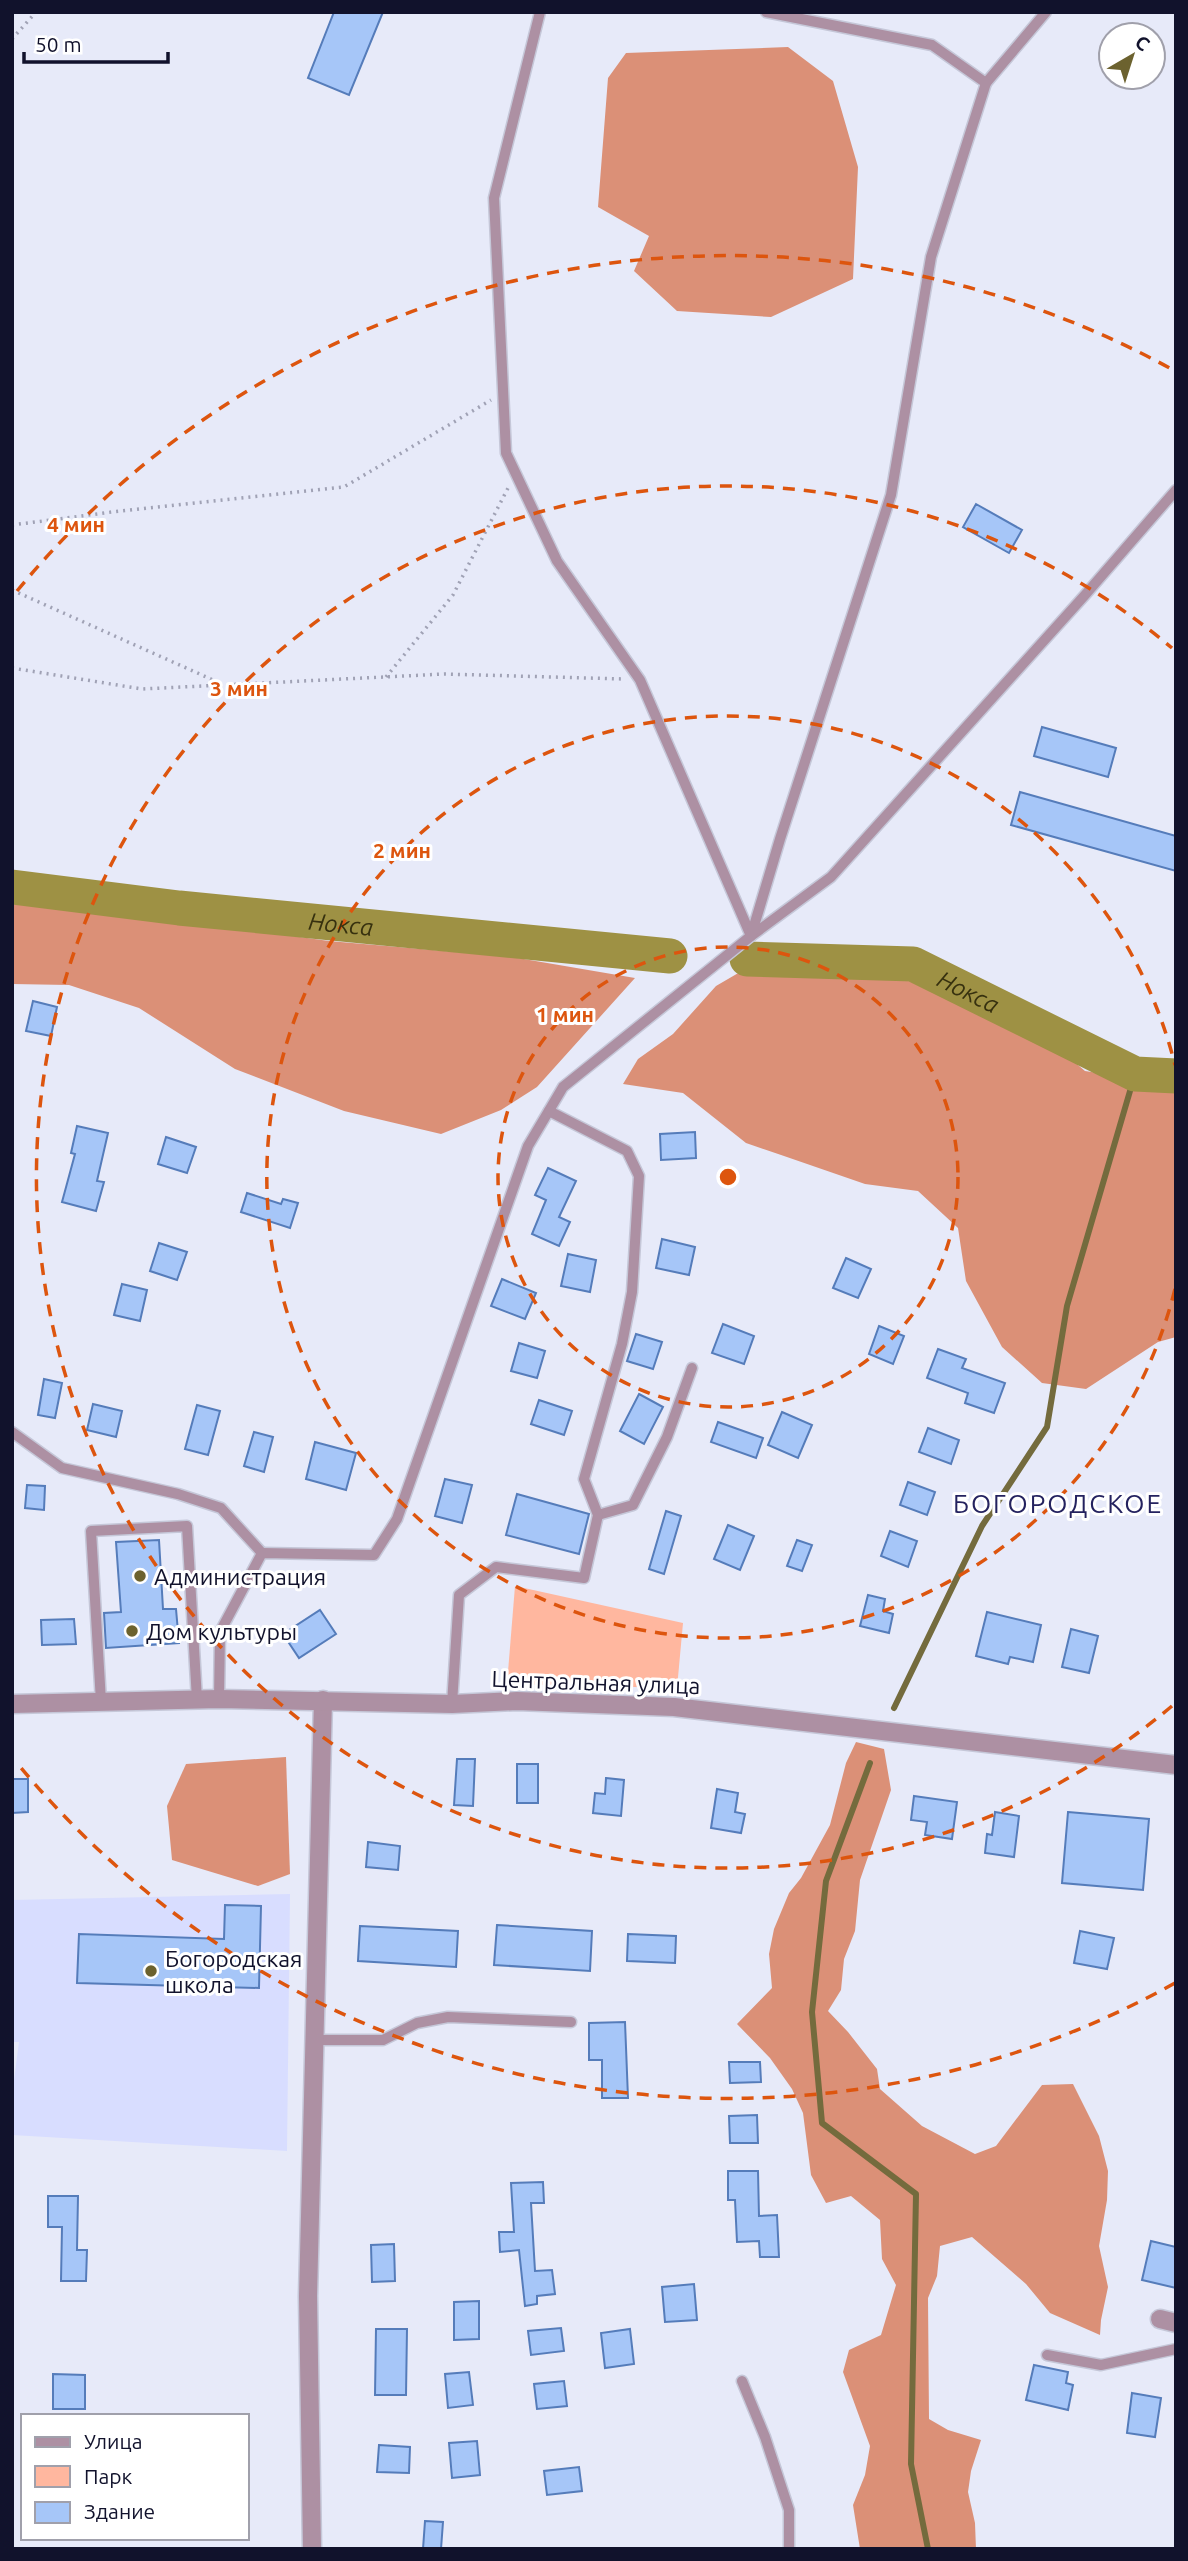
<svg xmlns="http://www.w3.org/2000/svg" width="1188" height="2561" viewBox="0 0 1188 2561" font-family="Ubuntu,sans-serif">
<rect width="100%" height="100%" fill="#e7eaf9"/>
<polygon fill="#d8ddff" points="290,1894 287,2151 12,2135 12,2095 19,2042 12,2042 12,1900"/>
<polygon fill="#ffb79f" points="515,1586 683,1623 677,1688 507,1684"/>
<g fill="#db9077">
<polygon points="788,47 833,81 858,167 853,279 771,317 677,311 634,271 649,236 598,207 608,78 626,53"/>
<polygon points="12,904 191,922 329,941 512,957 635,978 537,1087 501,1110 441,1134 344,1111 235,1069 139,1008 69,985 12,984"/>
<polygon points="740,972 775,977 903,977 965,1003 1058,1048 1085,1071 1176,1085 1176,1337 1158,1342 1086,1389 1042,1383 1002,1347 966,1281 958,1228 918,1191 865,1184 784,1156 746,1143 683,1093 623,1084 638,1059 673,1034 716,986"/>
<polygon points="856,1742 884,1749 891,1790 860,1880 855,1931 844,1959 841,1990 828,2011 848,2032 877,2069 880,2089 922,2126 975,2154 996,2146 1042,2085 1073,2084 1099,2136 1108,2171 1107,2200 1099,2246 1108,2287 1101,2320 1100,2335 1050,2313 1026,2284 972,2237 940,2246 937,2276 928,2298 929,2419 948,2430 981,2440 971,2471 968,2492 975,2523 976,2549 860,2549 853,2505 865,2475 870,2446 843,2372 849,2350 881,2335 896,2285 882,2259 880,2220 851,2196 826,2203 811,2175 803,2113 792,2089 770,2058 737,2024 772,1988 769,1954 774,1929 789,1893 801,1878 830,1825 846,1763"/>
<polygon points="286,1757 290,1874 258,1886 172,1860 167,1806 186,1764"/>
</g>
<g fill="none" stroke-linecap="round" stroke-linejoin="round">
<g stroke="#746b3d" stroke-width="6">
<polyline points="894,1708 982,1526 1047,1427 1067,1306 1135,1074"/>
<polyline points="870,1763 826,1881 812,2012 822,2123 916,2194 911,2464 928,2549"/>
</g>
<g stroke="#9e9144" stroke-width="35">
<path id="s1" d="M 12,887 L 179,908 L 670,956"/>
<path id="s2" d="M 747,959 L 913,964 L 1135,1074 L 1176,1076"/>
</g>
</g>
<g fill="#a6c6f8" stroke="#557cba" stroke-width="2">
<polygon points="334,12 383,12 349,95 308,78"/>
<polygon points="976,504 1022,530 1009,553 963,527"/>
<polygon points="1042,727 1116,748 1108,777 1034,756"/>
<polygon points="1020,792 1176,836 1176,871 1011,825"/>
<polygon points="33,1001 57,1007 51,1036 26,1031"/>
<polygon points="77,1126 108,1133 97,1181 104,1182 96,1211 62,1202 75,1154 71,1153"/>
<polygon points="695,1132 696,1158 661,1160 660,1134"/>
<polygon points="166,1137 196,1147 187,1173 158,1164"/>
<polygon points="548,1168 576,1181 559,1217 570,1222 559,1246 532,1234 546,1200 535,1195"/>
<polygon points="247,1193 281,1204 283,1199 298,1203 290,1228 241,1212"/>
<polygon points="662,1239 695,1247 689,1275 656,1268"/>
<polygon points="159,1243 187,1252 177,1280 150,1271"/>
<polygon points="568,1254 596,1260 590,1292 561,1286"/>
<polygon points="846,1258 871,1269 858,1298 833,1288"/>
<polygon points="502,1279 536,1293 525,1319 491,1306"/>
<polygon points="122,1284 147,1290 140,1321 114,1315"/>
<polygon points="723,1324 754,1336 744,1364 712,1353"/>
<polygon points="879,1326 904,1336 893,1364 869,1354"/>
<polygon points="636,1334 662,1342 653,1369 627,1361"/>
<polygon points="519,1343 545,1351 537,1378 511,1371"/>
<polygon points="938,1349 966,1359 962,1368 1005,1383 994,1413 965,1403 968,1393 927,1378"/>
<polygon points="44,1379 62,1383 55,1418 38,1415"/>
<polygon points="639,1394 663,1407 644,1444 620,1431"/>
<polygon points="539,1400 572,1411 564,1435 531,1424"/>
<polygon points="93,1404 122,1411 116,1437 87,1430"/>
<polygon points="197,1405 220,1411 208,1455 185,1449"/>
<polygon points="782,1412 812,1425 798,1458 768,1445"/>
<polygon points="718,1422 763,1438 756,1458 711,1442"/>
<polygon points="928,1428 959,1440 951,1464 919,1452"/>
<polygon points="254,1432 273,1437 264,1472 244,1466"/>
<polygon points="315,1442 356,1453 346,1490 306,1479"/>
<polygon points="445,1479 472,1485 462,1523 435,1516"/>
<polygon points="908,1482 935,1492 927,1515 900,1505"/>
<polygon points="27,1485 45,1486 44,1510 25,1508"/>
<polygon points="517,1494 589,1514 579,1554 506,1535"/>
<polygon points="666,1511 681,1516 664,1574 649,1569"/>
<polygon points="728,1525 754,1536 740,1570 714,1559"/>
<polygon points="890,1531 917,1541 908,1567 881,1556"/>
<polygon points="159,1540 163,1609 176,1609 179,1643 106,1648 104,1613 121,1612 116,1542"/>
<polygon points="797,1540 812,1545 802,1571 787,1566"/>
<polygon points="868,1595 885,1599 883,1611 893,1614 889,1633 860,1626"/>
<polygon points="320,1610 336,1634 299,1658 283,1634"/>
<polygon points="987,1612 1041,1625 1033,1662 1010,1657 1008,1664 976,1656"/>
<polygon points="74,1619 76,1644 42,1645 41,1620"/>
<polygon points="1071,1629 1098,1636 1089,1673 1062,1667"/>
<polygon points="457,1759 475,1759 473,1806 454,1805"/>
<rect x="517" y="1764" width="21" height="39"/>
<polygon points="606,1778 624,1780 621,1816 593,1813 595,1793 605,1794"/>
<polygon points="12,1779 28,1779 28,1812 12,1813"/>
<polygon points="717,1789 738,1793 735,1812 745,1814 741,1833 711,1828"/>
<polygon points="914,1796 957,1802 952,1839 925,1835 927,1822 911,1820"/>
<polygon points="995,1812 1019,1816 1014,1857 985,1853 987,1834 992,1835"/>
<polygon points="1068,1812 1149,1819 1143,1890 1062,1883"/>
<polygon points="368,1842 400,1846 398,1870 366,1867"/>
<polygon points="225,1905 261,1906 259,1988 77,1983 79,1934 224,1939"/>
<polygon points="497,1925 592,1931 590,1971 494,1965"/>
<polygon points="360,1926 458,1931 456,1967 358,1961"/>
<polygon points="1080,1931 1114,1938 1107,1969 1074,1963"/>
<polygon points="628,1934 676,1936 675,1963 627,1961"/>
<polygon points="625,2022 628,2098 602,2098 602,2060 589,2060 589,2023"/>
<polygon points="729,2062 760,2062 761,2082 730,2083"/>
<polygon points="757,2115 758,2143 730,2143 729,2116"/>
<polygon points="728,2171 758,2171 759,2216 777,2215 779,2257 760,2257 759,2241 737,2242 735,2200 728,2200"/>
<polygon points="543,2182 544,2203 531,2203 535,2271 552,2270 555,2294 537,2296 537,2304 525,2306 519,2250 500,2252 499,2232 514,2232 511,2183"/>
<polygon points="48,2196 78,2196 77,2250 87,2250 86,2281 61,2281 62,2227 48,2227"/>
<polygon points="1151,2241 1176,2247 1176,2288 1142,2280"/>
<polygon points="394,2244 395,2281 372,2282 371,2245"/>
<polygon points="694,2284 697,2320 665,2322 662,2287"/>
<polygon points="479,2301 479,2339 454,2340 454,2302"/>
<polygon points="561,2328 564,2351 531,2355 528,2331"/>
<polygon points="376,2329 407,2329 406,2395 375,2395"/>
<polygon points="630,2329 634,2364 605,2368 601,2333"/>
<polygon points="1034,2365 1068,2372 1066,2383 1073,2385 1068,2410 1026,2400"/>
<polygon points="469,2372 473,2405 448,2408 445,2374"/>
<polygon points="53,2374 85,2375 85,2409 53,2409"/>
<polygon points="564,2381 567,2406 537,2409 534,2384"/>
<polygon points="1132,2393 1161,2398 1155,2437 1127,2433"/>
<polygon points="477,2441 480,2475 452,2478 449,2443"/>
<polygon points="379,2445 410,2447 409,2473 377,2472"/>
<polygon points="579,2467 582,2491 547,2495 544,2471"/>
<polygon points="425,2521 443,2522 441,2549 423,2549"/>
</g>
<g fill="none" stroke-linecap="round" stroke-linejoin="round">
<defs>
<g id="service">
<polyline points="540,12 494,198 506,453 557,561 640,680 751,936 831,877 1085,595 1176,490"/>
<polyline points="986,83 1046,12"/>
<polyline points="12,1432 62,1468 178,1494 221,1508 262,1553"/>
<polyline points="598,1515 633,1505 667,1437 692,1368"/>
<polyline points="219,1699 220,1632 262,1553 374,1555 397,1519 528,1146 563,1087 751,936 780,839 891,495 931,257 986,83 932,45 766,12"/>
<polyline points="101,1702 91,1531 187,1526 197,1700"/>
<polyline points="452,1704 459,1595 496,1567 584,1578 598,1515 584,1479 622,1344 632,1292 639,1176 627,1151 549,1111"/>
<polyline points="314,2040 383,2040 417,2023 448,2017 571,2022"/>
<polyline points="1047,2355 1101,2365 1176,2349"/>
<polyline points="742,2381 765,2437 789,2510 789,2549"/>
</g>
<g id="minor">
<polyline points="1160,2319 1176,2323"/>
<polyline points="312,2549 308,2296 323,1700"/>
</g>
<polyline id="tertiary" points="12,1704 219,1699 452,1704 517,1701 674,1707 1176,1765"/>
</defs>
<use href="#service" stroke="#c5c7d8" stroke-width="13"/>
<use href="#minor" stroke="#c5c7d8" stroke-width="21"/>
<use href="#tertiary" stroke="#c5c7d8" stroke-width="21"/>
<g stroke="#a0a2b5" stroke-width="3.5" stroke-dasharray="2 5" stroke-linecap="butt">
<polyline points="12,39 36,12"/>
<polyline points="12,525 112,512 344,487 491,400"/>
<polyline points="12,590 222,684"/>
<polyline points="12,668 142,689 444,674 624,679"/>
<polyline points="386,677 453,595 508,488"/>
</g>
<use href="#service" stroke="#ad90a3" stroke-width="10"/>
<use href="#minor" stroke="#ad90a3" stroke-width="18"/>
<use href="#tertiary" stroke="#ad90a3" stroke-width="18"/>
</g>
<g fill="none" stroke="#dd550e" stroke-width="3.5" stroke-dasharray="12 9">
<circle cx="728" cy="1177" r="230"/>
<path d="M1175 1289A461 461 0 1 1 1175 1065"/>
<path d="M1172 1706A691 691 0 1 1 1172 648"/>
<path d="M1175 1983A922 922 0 0 1 17 1763M17 591A922 922 0 0 1 1175 371"/>
</g>
<g fill="#6c622f" stroke="#fff" stroke-width="2.5">
<circle cx="140" cy="1576" r="7"/>
<circle cx="132" cy="1631" r="7"/>
<circle cx="151" cy="1971" r="7"/>
</g>
<g text-anchor="middle" dominant-baseline="central" stroke-width="6" stroke-linejoin="round" paint-order="stroke">
<g font-size="23" fill="#11122c" stroke="#fff" text-anchor="start">
<text x="154" y="1576">Администрация</text>
<text x="146" y="1631">Дом культуры</text>
<text x="165" y="1958">Богородская<tspan x="165" dy="26">школа</tspan></text>
</g>
<g font-size="23" fill="#11122c" stroke="#fff">
<text transform="translate(596 1682) rotate(2)">Центральная улица</text>
</g>
<g font-size="24" font-style="italic" fill="#37310f" stroke="#fff">
<text stroke="none"><textPath href="#s1" startOffset="331">Нокса</textPath></text>
<text stroke="none"><textPath href="#s2" startOffset="228">Нокса</textPath></text>
</g>
<g font-size="26" letter-spacing="2" fill="#24225f" stroke="#fff">
<text x="1058" y="1503">БОГОРОДСКОЕ</text>
</g>
</g>
<circle cx="728" cy="1177" r="10" fill="#dd550e" stroke="#fff" stroke-width="3.5"/>
<g font-size="21" text-anchor="middle" font-weight="bold" fill="#dd550e" stroke="#fff" stroke-width="6" stroke-linejoin="round" paint-order="stroke">
<text x="76" y="532">4 мин</text>
<text x="239" y="696">3 мин</text>
<text x="402" y="858">2 мин</text>
<text x="565" y="1022">1 мин</text>
</g>
<rect width="1188" height="2561" fill="none" stroke="#11122c" stroke-width="28"/>
<rect x="21" y="2414" width="228" height="126" fill="#ffffff" stroke="#a0a0ab" stroke-width="2"/>
<rect x="35" y="2437" width="35" height="10" fill="#ad90a3" stroke="#a0a0ab" stroke-width="2"/>
<text x="84" y="2449" font-size="21" fill="#11122c">Улица</text>
<rect x="35" y="2466" width="35" height="21" fill="#ffb79f" stroke="#a0a0ab" stroke-width="2"/>
<text x="84" y="2484" font-size="21" fill="#11122c">Парк</text>
<rect x="35" y="2502" width="35" height="21" fill="#a6c6f8" stroke="#a0a0ab" stroke-width="2"/>
<text x="84" y="2519" font-size="21" fill="#11122c">Здание</text>
<g transform="translate(1132 56) rotate(39)"><circle r="33" fill="#ffffff" stroke="#a0a0ab" stroke-width="2"/>
<path d="M0-5L12 26L0 18L-12 26Z" fill="#6c622f"/>
<text y="-10" font-size="19" font-weight="bold" text-anchor="middle" fill="#11122c">С</text>
</g>
<path d="M24 52v10h144v-10" fill="none" stroke="#11122c" stroke-width="3.5"/>
<text x="35" y="52" font-size="21" fill="#11122c" stroke="#ffffff" stroke-width="5" paint-order="stroke">50 m</text>
</svg>
